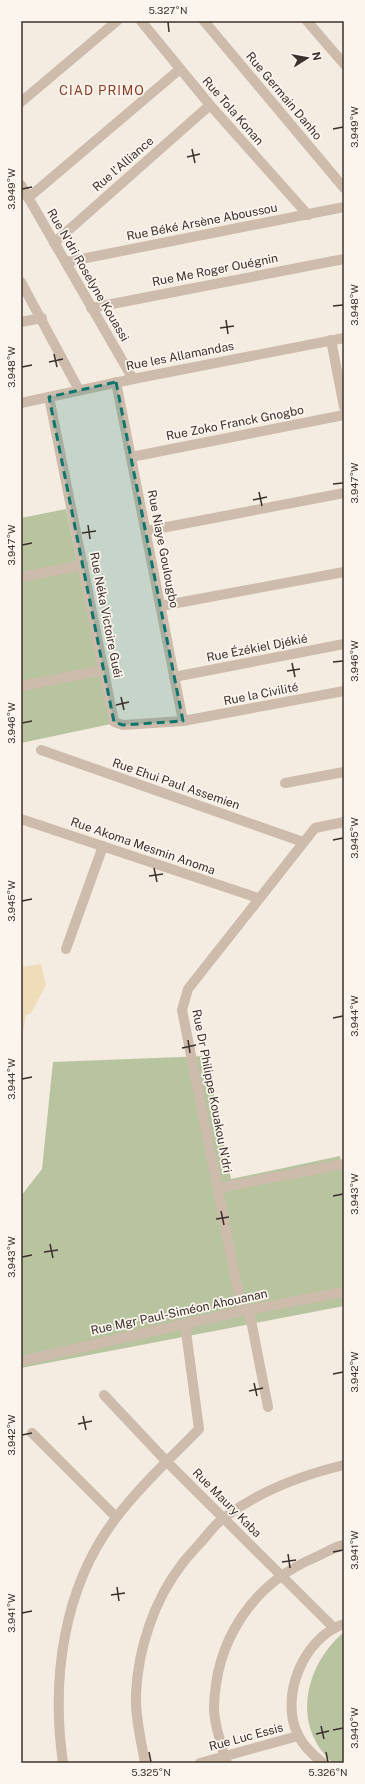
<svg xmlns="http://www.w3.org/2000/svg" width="365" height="1784" viewBox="0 0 365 1784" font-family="'Public Sans',sans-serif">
<rect width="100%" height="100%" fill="#f4ebe1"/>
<g fill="#b8c4a0">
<polygon points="66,509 111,724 21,743 21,518"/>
<polygon points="206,1056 231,1179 340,1156 344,1177 344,1306 21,1368 21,1196 42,1169 53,1062"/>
<path d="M 344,1632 L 344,1763 L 333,1763 C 291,1726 304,1666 344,1632 Z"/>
</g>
<polygon fill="#efdcb8" points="41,964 46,985 31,1013 26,1015 21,1043 21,967"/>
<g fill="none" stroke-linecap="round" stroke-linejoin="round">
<g stroke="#cdbbac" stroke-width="10">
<polyline points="141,21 210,105 308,215"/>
<polyline points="204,21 344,188"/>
<polyline points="307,21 344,64"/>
<polyline points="21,102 117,21"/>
<polyline points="21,185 133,379"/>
<polyline points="28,198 180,69"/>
<polyline points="54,243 210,105"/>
<polyline points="66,262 344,207"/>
<polyline points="21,282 79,390"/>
<polyline points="91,308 344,259"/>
<polyline points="21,322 42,318"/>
<polyline points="331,340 344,407"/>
<polyline points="116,382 183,721"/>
<polyline points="49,397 114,722 123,725 183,721 344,691"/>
<polyline points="21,403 133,379 344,338"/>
<polyline points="131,457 344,415"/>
<polyline points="146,531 344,493"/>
<polyline points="21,577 83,565"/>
<polyline points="161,606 344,572"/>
<polyline points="174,677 344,644"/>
<polyline points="21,686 104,670"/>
<polyline points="41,750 303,842"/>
<polyline points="285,783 344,772"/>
<polyline points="21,819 258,898"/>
<polyline points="66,949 103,846"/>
<polyline points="218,1188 344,1164"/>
<polyline points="249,1310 268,1407"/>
<polyline points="242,1311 182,1010 188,989 315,828 344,822"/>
<polyline points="21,1361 242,1311 344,1292"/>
<polyline points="104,1395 167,1462 333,1627"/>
<polyline points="32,1433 116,1517"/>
<path d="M 63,1763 C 51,1679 63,1587 116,1518 C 140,1486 171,1458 199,1429 L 185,1324"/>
<path d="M 145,1763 C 141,1740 135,1717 136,1694 C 138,1649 154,1600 182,1564 C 188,1556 195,1549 202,1541 C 209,1533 216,1523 225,1517 C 260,1491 302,1475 344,1465"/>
<polyline points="200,1763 298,1736"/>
<path d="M 227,1763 L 224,1756 C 221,1741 214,1724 214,1709 C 215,1640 253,1583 316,1557 C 325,1553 334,1547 344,1545"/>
<path d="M 323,1763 C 314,1756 303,1745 298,1735 C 279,1696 304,1637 344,1624"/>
</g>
</g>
<path fill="#0f766e" fill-opacity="0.2" stroke="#0f766e" stroke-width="3" stroke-dasharray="8 5" stroke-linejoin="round" d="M 116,382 L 183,721 L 123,725 L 114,722 L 49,397 Z"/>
<path fill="none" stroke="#3b302b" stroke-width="1.5" d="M 168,22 L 169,32M 333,129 L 343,127M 192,149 L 195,163M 187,157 L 200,154M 22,189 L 32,187M 333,306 L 343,305M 226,320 L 228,334M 220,328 L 234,326M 54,354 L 57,367M 49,362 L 63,359M 22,367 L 32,365M 333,484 L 343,483M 259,492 L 262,506M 253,500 L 267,497M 88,525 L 90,539M 82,533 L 96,531M 22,545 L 32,543M 333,662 L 343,661M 292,663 L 295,677M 287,671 L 300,669M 121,697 L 124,710M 116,705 L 129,702M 22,723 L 32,721M 333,840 L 343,838M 154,868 L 157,882M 149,876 L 163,874M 22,901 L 32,899M 333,1018 L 343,1016M 188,1040 L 190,1053M 182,1048 L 196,1045M 22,1079 L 32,1077M 333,1196 L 343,1194M 221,1211 L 224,1225M 216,1219 L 229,1217M 50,1244 L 53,1258M 44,1252 L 58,1250M 22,1257 L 32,1255M 333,1374 L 343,1372M 254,1383 L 257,1396M 249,1391 L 263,1388M 83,1416 L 86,1430M 78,1424 L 92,1421M 22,1435 L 32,1433M 333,1552 L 343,1550M 288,1554 L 290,1568M 282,1562 L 296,1560M 117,1587 L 119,1601M 111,1595 L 125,1593M 22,1613 L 32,1611M 321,1726 L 324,1739M 333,1730 L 343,1728M 316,1734 L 329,1731M 149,1752 L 151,1762M 326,1752 L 328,1762"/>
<g text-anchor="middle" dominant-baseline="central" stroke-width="3.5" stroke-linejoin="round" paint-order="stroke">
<g font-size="12" fill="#3b302b" stroke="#fbf5ee">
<text transform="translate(284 96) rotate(50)">Rue Germain Danho</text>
<text transform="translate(233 111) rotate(49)">Rue Tola Konan</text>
<text transform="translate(123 164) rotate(-41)">Rue l'Alliance</text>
<text transform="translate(202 222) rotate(-11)">Rue Béké Arsène Aboussou</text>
<text transform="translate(215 270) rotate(-11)">Rue Me Roger Ouégnin</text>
<text transform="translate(88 275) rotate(60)">Rue N'dri Roselyne Kouassi</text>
<text transform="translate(180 356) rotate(-11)">Rue les Allamandas</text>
<text transform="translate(235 423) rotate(-11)">Rue Zoko Franck Gnogbo</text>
<text transform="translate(163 549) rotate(79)">Rue Niaye Goulougbo</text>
<text transform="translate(106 615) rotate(79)">Rue Néka Victoire Guéi</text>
<text transform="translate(257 648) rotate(-11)">Rue Ézékiel Djékié</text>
<text transform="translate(261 694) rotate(-11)">Rue la Civilité</text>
<text transform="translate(176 784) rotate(19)">Rue Ehui Paul Assemien</text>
<text transform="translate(143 846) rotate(19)">Rue Akoma Mesmin Anoma</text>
<text transform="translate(212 1091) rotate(79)">Rue Dr Philippe Kouakou N'dri</text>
<text transform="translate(179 1312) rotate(-12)">Rue Mgr Paul-Siméon Ahouanan</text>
<text transform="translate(227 1503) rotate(45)">Rue Maury Kaba</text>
<text transform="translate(246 1737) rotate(-15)">Rue Luc Essis</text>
</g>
<g font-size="13" letter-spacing="1" fill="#8c3b22" stroke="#fbf5ee">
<text x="102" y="90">CIAD PRIMO</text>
</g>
</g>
<rect width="365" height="1784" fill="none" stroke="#fbf5ee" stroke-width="44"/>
<g transform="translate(307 58) rotate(79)" stroke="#fbf5ee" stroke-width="3" paint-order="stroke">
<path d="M0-3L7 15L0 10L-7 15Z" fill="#3b302b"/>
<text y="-6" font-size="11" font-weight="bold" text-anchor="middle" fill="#3b302b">N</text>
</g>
<rect x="22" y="22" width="321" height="1740" fill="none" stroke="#3b302b" stroke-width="1.5"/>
<g font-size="10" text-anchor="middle" fill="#3b302b">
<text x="168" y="14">5.327°N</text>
<text transform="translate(354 127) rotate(-90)" y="4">3.949°W</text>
<text transform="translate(11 189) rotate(-90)" y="4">3.949°W</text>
<text transform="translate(354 305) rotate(-90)" y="4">3.948°W</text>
<text transform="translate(11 367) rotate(-90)" y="4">3.948°W</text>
<text transform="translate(354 483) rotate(-90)" y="4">3.947°W</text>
<text transform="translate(11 545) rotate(-90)" y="4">3.947°W</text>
<text transform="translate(354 661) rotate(-90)" y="4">3.946°W</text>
<text transform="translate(11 723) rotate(-90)" y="4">3.946°W</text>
<text transform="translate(354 838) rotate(-90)" y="4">3.945°W</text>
<text transform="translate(11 901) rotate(-90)" y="4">3.945°W</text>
<text transform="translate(354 1016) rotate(-90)" y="4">3.944°W</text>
<text transform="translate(11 1079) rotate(-90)" y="4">3.944°W</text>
<text transform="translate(354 1194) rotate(-90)" y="4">3.943°W</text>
<text transform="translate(11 1257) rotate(-90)" y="4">3.943°W</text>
<text transform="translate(354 1372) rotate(-90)" y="4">3.942°W</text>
<text transform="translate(11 1435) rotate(-90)" y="4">3.942°W</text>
<text transform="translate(354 1550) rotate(-90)" y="4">3.941°W</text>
<text transform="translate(11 1613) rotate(-90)" y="4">3.941°W</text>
<text transform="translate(354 1728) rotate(-90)" y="4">3.940°W</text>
<text x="151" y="1776">5.325°N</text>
<text x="328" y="1776">5.326°N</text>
</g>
</svg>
